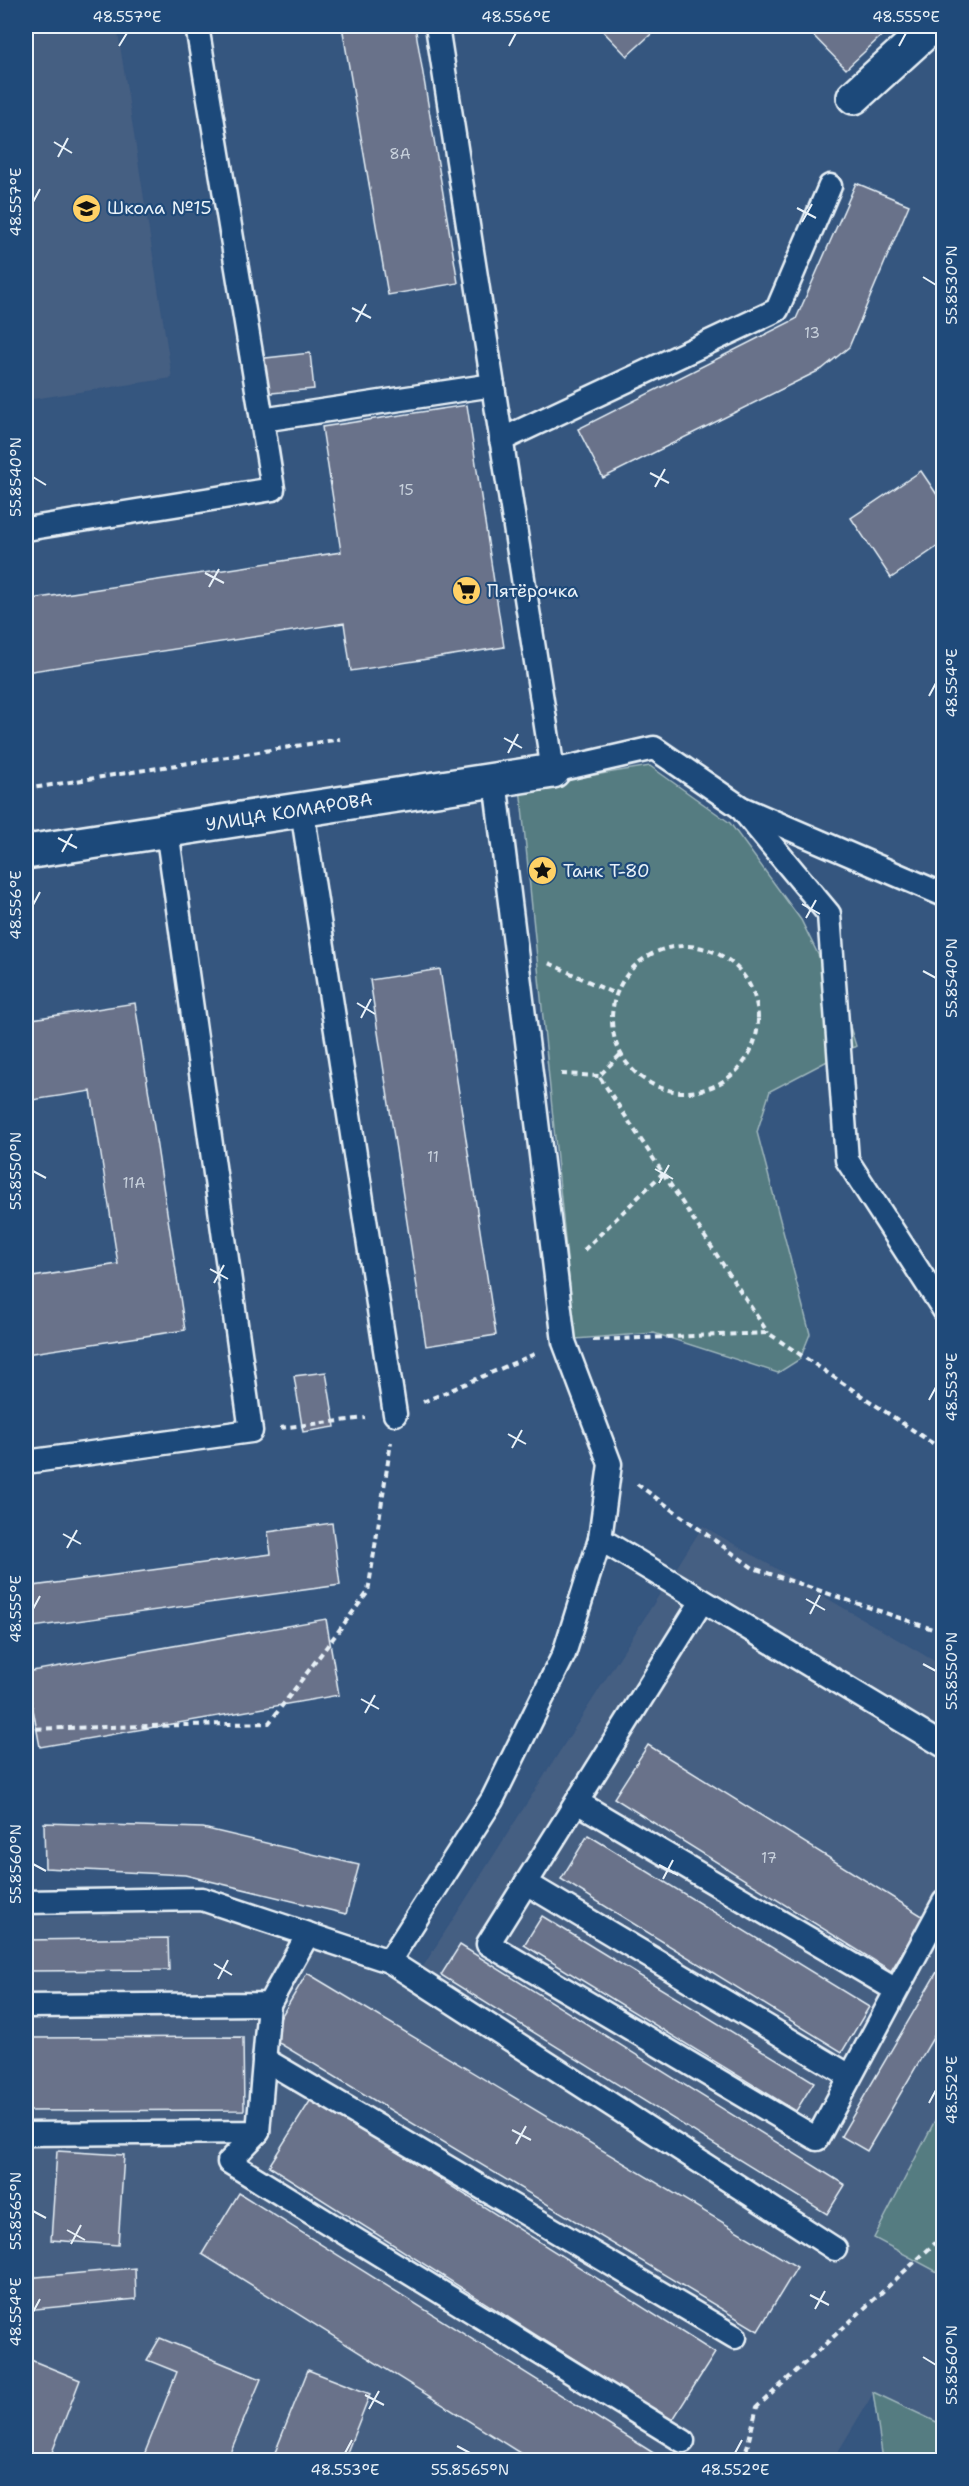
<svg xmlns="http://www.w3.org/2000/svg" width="969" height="2486" viewBox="0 0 969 2486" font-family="'Shantell Sans',sans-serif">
<rect width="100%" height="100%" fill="#35567f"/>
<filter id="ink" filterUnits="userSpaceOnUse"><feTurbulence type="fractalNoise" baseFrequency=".0167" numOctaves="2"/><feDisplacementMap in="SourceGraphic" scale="12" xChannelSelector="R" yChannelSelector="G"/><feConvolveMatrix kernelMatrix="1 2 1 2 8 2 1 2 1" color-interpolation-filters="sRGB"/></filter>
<g filter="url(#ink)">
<g fill="#455e82">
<polygon points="26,26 117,26 172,378 26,400"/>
<polygon points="703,1526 943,1666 943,2105 874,2238 943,2275 943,2425 874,2392 833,2460 26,2460 26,1918 238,1908 410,1987"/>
</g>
<g fill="#557b81" stroke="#9eb6bc" stroke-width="1.5">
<polygon points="650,766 730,823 801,920 844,1007 856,1046 770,1091 757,1132 810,1334 800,1359 778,1373 654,1333 575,1339 520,787"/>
<polygon points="943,2105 943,2275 874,2238"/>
<polygon points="873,2392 943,2425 943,2460 883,2460"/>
</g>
<g fill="#69728a" stroke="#e8f1f8" stroke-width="1.5">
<polygon points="342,26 415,26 458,283 388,295"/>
<polygon points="598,26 660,26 627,56"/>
<polygon points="804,26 892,26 846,69"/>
<polygon points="856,183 909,205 849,347 822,369 603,478 578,429 796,319"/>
<polygon points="310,353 314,389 261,394 257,359"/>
<polygon points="467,405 504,647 351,671 344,623 26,672 26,600 341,552 322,427"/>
<polygon points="921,471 944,505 944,542 891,578 851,518"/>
<polygon points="440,969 496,1335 426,1346 370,980"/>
<polygon points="135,1003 185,1330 26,1354 26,1278 118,1264 91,1091 26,1101 26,1020"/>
<polygon points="326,1372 335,1427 303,1432 294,1376"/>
<polygon points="332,1523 340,1585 26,1628 26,1587 271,1554 268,1532"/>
<polygon points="326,1619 339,1695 40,1747 26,1672"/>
<polygon points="648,1745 924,1917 891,1971 614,1798"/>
<polygon points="44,1823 203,1828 359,1865 346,1914 185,1875 45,1868"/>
<polygon points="588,1835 869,2007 842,2052 561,1879"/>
<polygon points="542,1916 814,2082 796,2111 524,1945"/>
<polygon points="168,1938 169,1970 26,1971 26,1940"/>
<polygon points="460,1945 845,2185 827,2214 441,1975"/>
<polygon points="944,1960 944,2019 867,2151 841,2136"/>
<polygon points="307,1973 797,2267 758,2331 269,2037"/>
<polygon points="243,2037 244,2110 26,2111 26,2038"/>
<polygon points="312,2098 715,2353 672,2421 269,2166"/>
<polygon points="57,2151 124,2155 118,2245 51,2240"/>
<polygon points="239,2193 663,2459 662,2460 531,2460 202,2254"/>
<polygon points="135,2268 136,2299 26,2310 26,2278"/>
<polygon points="160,2338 261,2379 227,2460 142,2460 177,2372 147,2360"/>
<polygon points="26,2358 80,2380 49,2460 26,2460"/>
<polygon points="308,2370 370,2394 344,2460 272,2460"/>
</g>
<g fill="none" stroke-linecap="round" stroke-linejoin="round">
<defs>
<g id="service">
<polyline points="197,26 262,420 493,385"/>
<polyline points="437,26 553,771 654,748 740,807 829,914 847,1160 944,1310"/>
<polyline points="501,440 777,310 830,186"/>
<polyline points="26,529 273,489 262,420"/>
<polyline points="744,809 944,895"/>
<polyline points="302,810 395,1414"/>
<polyline points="26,1462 251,1431 167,830"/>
<polyline points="600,1539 944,1746"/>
<polyline points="702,1601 488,1944 817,2139 944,1902"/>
<polyline points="577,1802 896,1990"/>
<polyline points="526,1883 850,2076"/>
<polyline points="26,1902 202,1899 389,1961 492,1800 564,1654 600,1539 610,1464 564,1342 495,780"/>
<polyline points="389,1961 835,2249"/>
<polyline points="26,2006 269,2004 308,1934"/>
<polyline points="264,2059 735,2337"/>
<polyline points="258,2132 229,2162 683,2441"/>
<polyline points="26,2134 258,2132 269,2004"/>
</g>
<g id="minor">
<polyline points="854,97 932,26"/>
<polyline points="26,852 553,771"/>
</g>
</defs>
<use href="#service" stroke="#e8f1f8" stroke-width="27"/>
<use href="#minor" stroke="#e8f1f8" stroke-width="38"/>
<g stroke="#e8f1f8" stroke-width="4" stroke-dasharray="6 4.5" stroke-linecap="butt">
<polyline points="26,789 340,739"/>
<circle cx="685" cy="1019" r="73"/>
<polyline points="549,963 615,994"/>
<polyline points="620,1055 599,1076 768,1333"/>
<polyline points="561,1074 599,1076"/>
<polyline points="584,1250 663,1173"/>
<polyline points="593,1340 768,1333 944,1451"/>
<polyline points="423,1402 537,1353"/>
<polyline points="280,1428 365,1418"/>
<polyline points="637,1484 753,1568 944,1633"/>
<polyline points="26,1729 269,1723 368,1592 391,1442"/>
<polyline points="744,2460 757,2407 944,2235"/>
</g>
<use href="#service" stroke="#1f4a7a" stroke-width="22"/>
<use href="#minor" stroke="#1f4a7a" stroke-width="33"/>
</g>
</g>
<path fill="none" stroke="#e8f1f8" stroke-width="2" d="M 119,46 L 127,33M 509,46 L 516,33M 899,46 L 906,33M 54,142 L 72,153M 58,157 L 68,138M 33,202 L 40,189M 797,208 L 816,218M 802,222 L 812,204M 923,277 L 936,285M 352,308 L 371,318M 356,322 L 366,304M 650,473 L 669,483M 33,477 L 46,485M 655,487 L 665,469M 205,573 L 224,583M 209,587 L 219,569M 929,696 L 936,683M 504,738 L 522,748M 508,753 L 518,734M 58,838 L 77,848M 62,852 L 72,834M 802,904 L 820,914M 33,905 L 40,892M 806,918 L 816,900M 923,971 L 936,978M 357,1003 L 375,1014M 361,1018 L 371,999M 655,1169 L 673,1179M 33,1171 L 46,1178M 659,1183 L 669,1165M 210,1269 L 228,1279M 214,1283 L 224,1265M 929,1400 L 936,1387M 508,1434 L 526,1444M 512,1448 L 522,1430M 63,1534 L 81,1544M 67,1548 L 77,1530M 806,1599 L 825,1610M 33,1609 L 40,1596M 810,1614 L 820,1595M 923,1664 L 936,1671M 361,1699 L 379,1709M 365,1713 L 375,1695M 33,1864 L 46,1871M 659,1865 L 678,1875M 663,1879 L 673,1860M 214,1964 L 232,1975M 218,1979 L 228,1960M 929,2103 L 936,2090M 512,2130 L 531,2140M 516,2144 L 526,2126M 33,2211 L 46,2218M 67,2230 L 85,2240M 71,2244 L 81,2225M 810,2295 L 829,2305M 815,2309 L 825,2291M 33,2312 L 40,2299M 923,2357 L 936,2365M 365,2395 L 384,2405M 369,2409 L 379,2391M 457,2446 L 470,2453M 345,2453 L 352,2440M 735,2453 L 742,2440"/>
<defs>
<symbol id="school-disc" viewBox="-11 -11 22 22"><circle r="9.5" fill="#ffd166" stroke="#1f4a7a"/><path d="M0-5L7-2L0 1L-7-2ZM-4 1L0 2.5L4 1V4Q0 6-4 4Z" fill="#111"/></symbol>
<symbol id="supermarket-disc" viewBox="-11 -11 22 22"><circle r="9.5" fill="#ffd166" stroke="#1f4a7a"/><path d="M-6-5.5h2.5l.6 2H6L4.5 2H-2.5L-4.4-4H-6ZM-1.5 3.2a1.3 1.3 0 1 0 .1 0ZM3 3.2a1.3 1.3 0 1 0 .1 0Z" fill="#111"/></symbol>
<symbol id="sight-disc" viewBox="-11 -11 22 22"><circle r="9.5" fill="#ffd166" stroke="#1f4a7a"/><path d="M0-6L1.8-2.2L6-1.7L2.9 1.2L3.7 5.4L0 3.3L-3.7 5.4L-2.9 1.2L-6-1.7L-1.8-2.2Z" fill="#111"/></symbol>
</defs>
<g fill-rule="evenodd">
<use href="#school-disc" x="70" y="192" width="33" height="33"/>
<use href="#supermarket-disc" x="450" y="574" width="33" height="33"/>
<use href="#sight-disc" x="526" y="854" width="33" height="33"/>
</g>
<g text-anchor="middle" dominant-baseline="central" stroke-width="4.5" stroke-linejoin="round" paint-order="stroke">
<g font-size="15" fill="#c8d1dc">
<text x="400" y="154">8А</text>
<text x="812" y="333">13</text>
<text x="406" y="490">15</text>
<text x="433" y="1157">11</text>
<text x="134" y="1183">11А</text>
<text x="769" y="1858">17</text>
</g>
<g font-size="18" fill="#e8f1f8" stroke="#1f4a7a" text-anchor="start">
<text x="107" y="208">Школа №15</text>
<text x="487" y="591">Пятёрочка</text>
<text x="563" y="871">Танк Т-80</text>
</g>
<g font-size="18" fill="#e8f1f8" stroke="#1f4a7a">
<text transform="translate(289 812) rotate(-9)">УЛИЦА КОМАРОВА</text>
</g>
</g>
<rect width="969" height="2486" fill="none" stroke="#1f4a7a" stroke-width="66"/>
<rect x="33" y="33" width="903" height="2420" fill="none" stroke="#e8f1f8" stroke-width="2"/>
<g font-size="15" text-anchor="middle" fill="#e8f1f8">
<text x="127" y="22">48.557°E</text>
<text x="516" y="22">48.556°E</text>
<text x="906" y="22">48.555°E</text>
<text transform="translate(16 202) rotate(-90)" y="5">48.557°E</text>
<text transform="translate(952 285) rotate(-90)" y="5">55.8530°N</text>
<text transform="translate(16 477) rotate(-90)" y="5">55.8540°N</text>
<text transform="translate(952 683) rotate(-90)" y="5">48.554°E</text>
<text transform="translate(16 905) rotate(-90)" y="5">48.556°E</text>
<text transform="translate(952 978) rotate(-90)" y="5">55.8540°N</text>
<text transform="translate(16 1171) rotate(-90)" y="5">55.8550°N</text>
<text transform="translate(952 1387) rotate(-90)" y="5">48.553°E</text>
<text transform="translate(16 1609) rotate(-90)" y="5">48.555°E</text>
<text transform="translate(952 1671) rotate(-90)" y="5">55.8550°N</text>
<text transform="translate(16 1864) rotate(-90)" y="5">55.8560°N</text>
<text transform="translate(952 2090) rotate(-90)" y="5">48.552°E</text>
<text transform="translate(16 2211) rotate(-90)" y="5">55.8565°N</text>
<text transform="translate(16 2312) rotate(-90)" y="5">48.554°E</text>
<text transform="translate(952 2365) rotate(-90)" y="5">55.8560°N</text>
<text x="345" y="2475">48.553°E</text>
<text x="470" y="2475">55.8565°N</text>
<text x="735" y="2475">48.552°E</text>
</g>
</svg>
